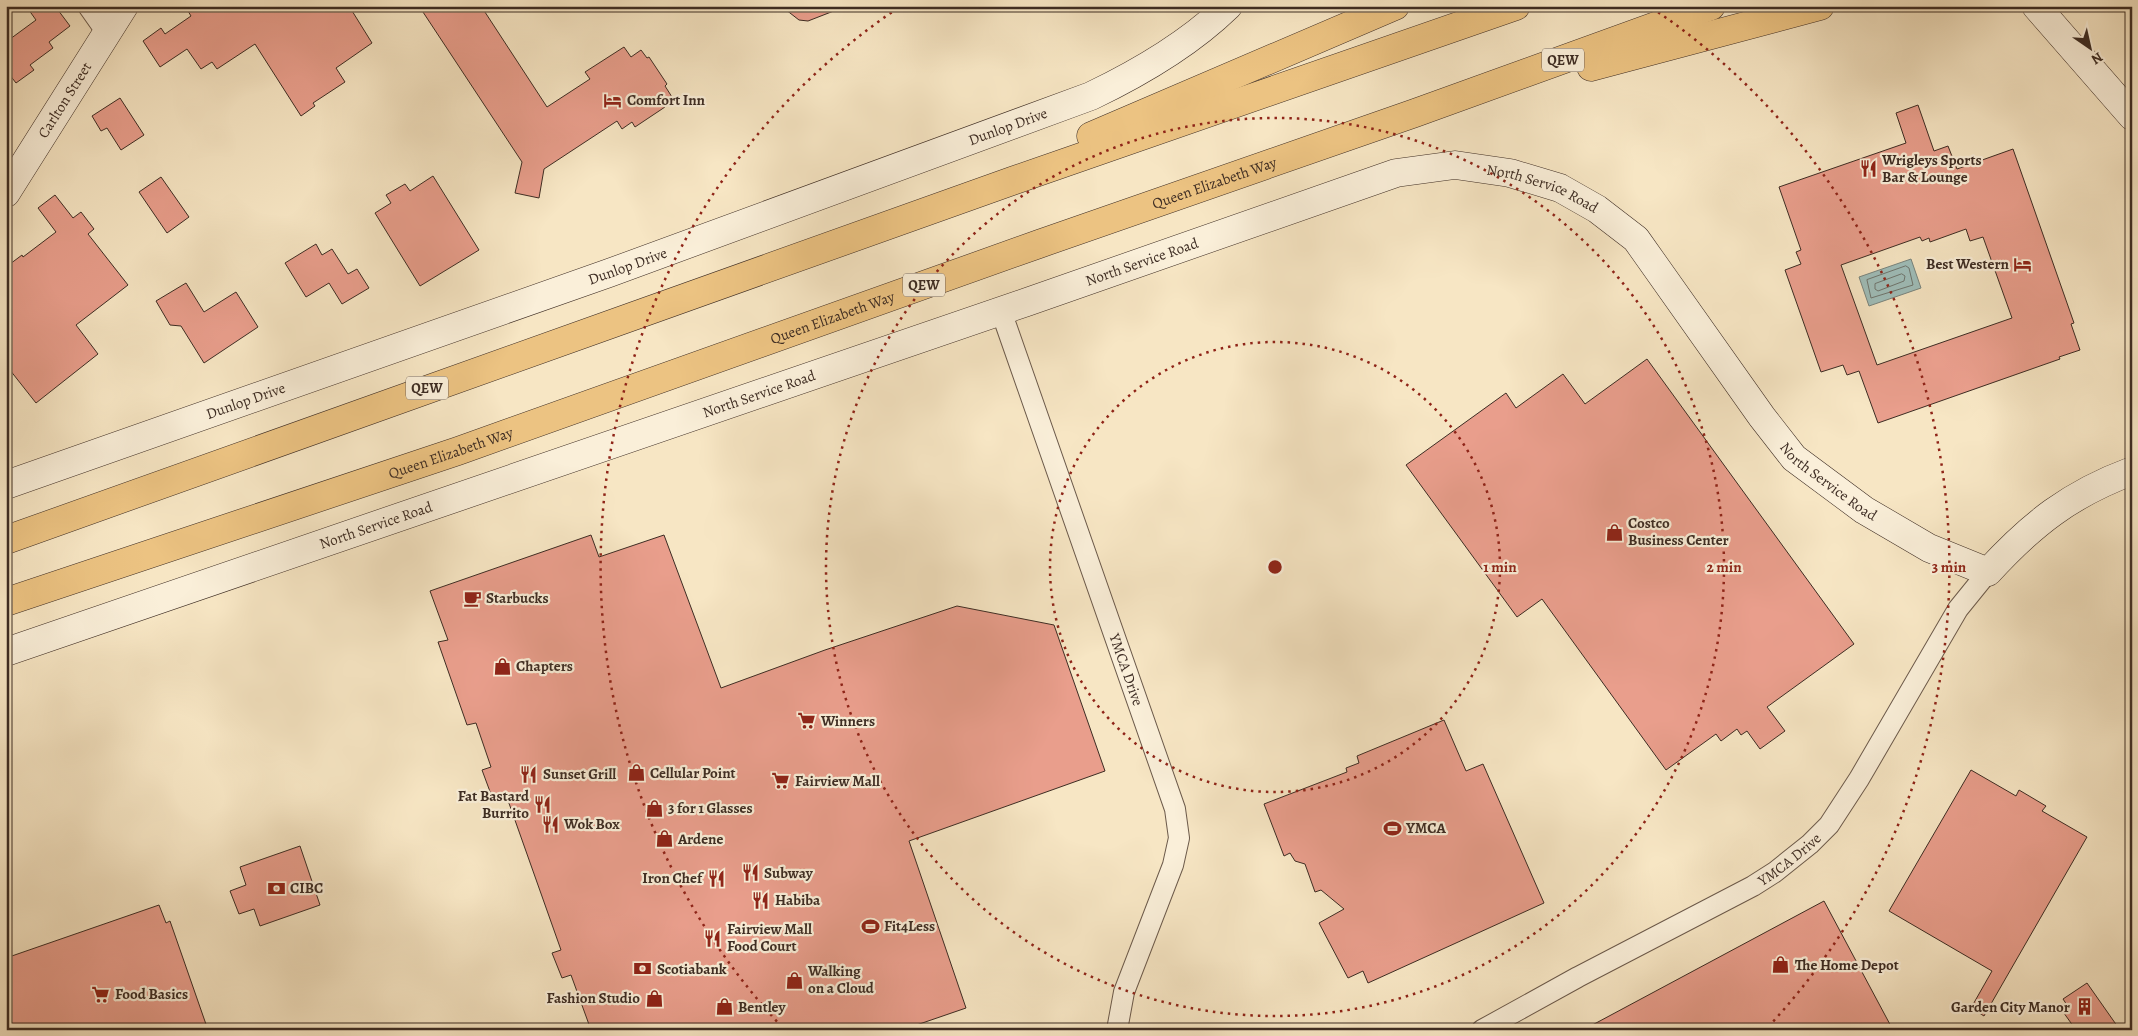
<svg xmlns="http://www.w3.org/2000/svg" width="2138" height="1036" viewBox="0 0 2138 1036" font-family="Alegreya,serif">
<rect width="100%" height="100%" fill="#f7e6c4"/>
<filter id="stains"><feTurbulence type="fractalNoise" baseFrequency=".004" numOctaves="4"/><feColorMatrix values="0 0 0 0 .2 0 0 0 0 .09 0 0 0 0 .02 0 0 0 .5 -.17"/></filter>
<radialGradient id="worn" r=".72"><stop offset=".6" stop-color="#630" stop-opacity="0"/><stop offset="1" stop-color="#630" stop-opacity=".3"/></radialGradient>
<polygon fill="#9fbeba" stroke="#78847e" points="1911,259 1921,288 1869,306 1859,277"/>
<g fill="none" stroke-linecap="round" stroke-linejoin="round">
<g stroke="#6e756e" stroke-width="1">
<polygon points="1906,266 1909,268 1913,285 1871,298 1867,280"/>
<polygon points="1902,274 1905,276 1904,281 1878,291 1875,289 1875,284"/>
</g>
</g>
<g fill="#e99e8c" stroke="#3d2c23" fill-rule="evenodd">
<polygon points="26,6 55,6 70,26 49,42 53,48 30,65 34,70 16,83 6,70 6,42 36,20"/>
<polygon points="185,6 349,6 372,43 336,68 345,82 313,103 315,106 301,116 255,44 217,69 212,62 201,69 187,49 160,67 143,41 161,28 165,34 191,16"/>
<polygon points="419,6 481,6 547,107 590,79 585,72 624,47 631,57 641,50 647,58 649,57 667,84 665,86 672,97 662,103 665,107 635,127 632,122 622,129 617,121 544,169 539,198 515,193 522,162"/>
<polygon points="781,6 844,6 844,7 808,21 799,20"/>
<polygon points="120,98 144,135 121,150 107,128 101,131 92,116"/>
<path d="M 1918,105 L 1934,151 L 1948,146 L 1957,169 L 2013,149 L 2074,323 L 2071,324 L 2080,350 L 2059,357 L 2060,359 L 1878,423 L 1859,371 L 1847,375 L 1843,365 L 1821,372 L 1785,270 L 1801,264 L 1796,252 L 1801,250 L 1779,187 L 1906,143 L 1896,113 ZM 1966,229 L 1970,241 L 1983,237 L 2012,318 L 1877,365 L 1841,265 L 1920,237 L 1922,241 L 1929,238 L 1930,242 Z"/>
<polygon points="433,176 479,250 420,286 375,213 391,203 386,195 405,184 410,191"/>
<polygon points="161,177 189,217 167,233 139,192"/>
<polygon points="55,195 73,218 81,212 94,229 88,234 128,285 76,325 98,354 36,403 6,365 6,267 22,255 23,257 56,232 38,208"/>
<polygon points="316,244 322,255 332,249 348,274 357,269 369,288 342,304 329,283 306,297 285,263"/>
<polygon points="186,283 204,312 236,292 258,327 204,363 181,326 170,325 156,301"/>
<polygon points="1647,359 1854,644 1767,707 1785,731 1760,749 1747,731 1741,735 1737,729 1721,741 1716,734 1666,770 1542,599 1517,617 1406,465 1506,393 1516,408 1563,374 1585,404"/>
<polygon points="591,535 599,557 664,535 721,688 825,650 957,606 1054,625 1105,771 909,841 966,1008 902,1030 591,1030 571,975 562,978 552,953 561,950 505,792 492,797 482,770 491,767 476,723 467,725 438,642 448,640 430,591"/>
<polygon points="1444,720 1466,771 1483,764 1544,903 1368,983 1363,971 1348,978 1319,923 1344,909 1321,890 1315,892 1305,864 1295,861 1290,853 1284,856 1264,804 1347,772 1346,768 1359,763 1357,756"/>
<polygon points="1971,770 2016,796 2019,790 2046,806 2042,811 2087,837 1984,1016 1971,1008 1992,971 1889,911"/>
<polygon points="300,846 320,905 260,926 254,909 239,914 230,891 246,885 240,867"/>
<polygon points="1824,901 1893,1030 1583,1030"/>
<polygon points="159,905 166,923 170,921 208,1030 6,1030 6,958"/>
<polygon points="2087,983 2120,1030 2076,1030 2061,1009 2067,1005 2063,999"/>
</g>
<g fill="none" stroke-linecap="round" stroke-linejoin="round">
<defs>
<g id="street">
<polyline points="88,6 107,33"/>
<path id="s1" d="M 1001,311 L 1175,809 L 1179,838 L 1173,865 L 1124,992 L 1117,1030"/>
<path id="s2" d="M 1482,1030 L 1578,977 L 1753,886 L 1775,872 L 1810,844 L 1829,825 L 1859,779 L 1958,609 L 1988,572"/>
</g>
<g id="secondary">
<polyline points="2036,6 2132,116"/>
<path id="s3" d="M 6,193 L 124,6"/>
<path id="s4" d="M 6,485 L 609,273 L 1091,96 C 1139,73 1190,43 1228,6"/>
<path id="s5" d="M 6,652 L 1027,302 L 1396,173 L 1455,165 L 1510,173 L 1560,188 L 1597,209 L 1636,239 L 1762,417 L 1794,458 L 1864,510 L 1929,548 L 1988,572 C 2032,524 2070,494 2132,471"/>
</g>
<g id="highway">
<polyline points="1591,67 1820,6"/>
<polyline points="1091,136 1395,6"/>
<polyline points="6,540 1012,181 1516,6"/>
<path id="s6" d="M 6,602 L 458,451 L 1039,244 L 1415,113 L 1711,6"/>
</g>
</defs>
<use href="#street" stroke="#6c5a4b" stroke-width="22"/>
<use href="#secondary" stroke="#3d2c23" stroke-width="29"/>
<use href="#highway" stroke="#3d2c23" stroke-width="29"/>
<use href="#street" stroke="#faefd9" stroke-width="20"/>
<use href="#secondary" stroke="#faefd9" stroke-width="28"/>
<use href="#highway" stroke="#ecc382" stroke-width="28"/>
</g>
<g fill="none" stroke="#8f2418" stroke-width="2.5" stroke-dasharray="2.5 5">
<circle cx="1275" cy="567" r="225"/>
<circle cx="1275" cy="567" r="449"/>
<path d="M782 1027A674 674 0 0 1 898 8M1652 8A674 674 0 0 1 1768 1027"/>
</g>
<defs>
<symbol id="hotel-bare" viewBox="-9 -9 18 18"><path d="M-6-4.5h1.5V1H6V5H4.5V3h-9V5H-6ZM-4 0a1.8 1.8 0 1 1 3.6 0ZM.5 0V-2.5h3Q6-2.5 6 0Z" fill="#8f2418" stroke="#faefd9" stroke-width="2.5" paint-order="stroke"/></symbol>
<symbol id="restaurant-bare" viewBox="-9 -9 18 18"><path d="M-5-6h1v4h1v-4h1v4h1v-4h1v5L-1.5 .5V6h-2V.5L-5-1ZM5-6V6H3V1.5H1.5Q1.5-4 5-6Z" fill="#8f2418" stroke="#faefd9" stroke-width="2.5" paint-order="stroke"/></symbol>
<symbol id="shop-bare" viewBox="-9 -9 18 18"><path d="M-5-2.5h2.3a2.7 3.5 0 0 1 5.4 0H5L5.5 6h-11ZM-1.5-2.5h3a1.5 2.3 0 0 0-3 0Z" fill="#8f2418" stroke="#faefd9" stroke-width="2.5" paint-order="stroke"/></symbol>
<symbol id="cafe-bare" viewBox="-9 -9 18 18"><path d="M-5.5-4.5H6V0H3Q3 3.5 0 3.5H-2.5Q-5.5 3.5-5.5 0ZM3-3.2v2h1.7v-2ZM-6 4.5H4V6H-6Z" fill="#8f2418" stroke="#faefd9" stroke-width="2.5" paint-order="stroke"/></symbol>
<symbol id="supermarket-bare" viewBox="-9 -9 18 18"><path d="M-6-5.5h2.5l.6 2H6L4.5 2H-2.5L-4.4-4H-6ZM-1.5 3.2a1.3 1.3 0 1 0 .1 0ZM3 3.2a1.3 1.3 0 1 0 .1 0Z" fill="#8f2418" stroke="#faefd9" stroke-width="2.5" paint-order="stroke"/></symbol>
<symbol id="stadium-bare" viewBox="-9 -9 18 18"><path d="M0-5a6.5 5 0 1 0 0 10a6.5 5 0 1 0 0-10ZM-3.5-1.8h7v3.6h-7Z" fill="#8f2418" stroke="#faefd9" stroke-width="2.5" paint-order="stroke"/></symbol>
<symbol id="bank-bare" viewBox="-9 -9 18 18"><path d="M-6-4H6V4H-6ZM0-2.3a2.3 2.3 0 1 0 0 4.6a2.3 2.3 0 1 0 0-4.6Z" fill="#8f2418" stroke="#faefd9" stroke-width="2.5" paint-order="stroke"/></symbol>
<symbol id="building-bare" viewBox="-9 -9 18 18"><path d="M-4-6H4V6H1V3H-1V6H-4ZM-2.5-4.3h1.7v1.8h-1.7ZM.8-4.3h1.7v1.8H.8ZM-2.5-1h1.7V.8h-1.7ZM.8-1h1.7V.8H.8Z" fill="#8f2418" stroke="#faefd9" stroke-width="2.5" paint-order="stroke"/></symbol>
</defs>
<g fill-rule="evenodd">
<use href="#hotel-bare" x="600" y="88" width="25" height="25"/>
<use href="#restaurant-bare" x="1856" y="156" width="25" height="25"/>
<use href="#hotel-bare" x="2010" y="252" width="25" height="25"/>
<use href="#shop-bare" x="1602" y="520" width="25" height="25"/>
<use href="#cafe-bare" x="460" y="586" width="25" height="25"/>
<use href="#shop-bare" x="490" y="654" width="25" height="25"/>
<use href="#supermarket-bare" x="794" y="708" width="25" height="25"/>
<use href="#shop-bare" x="624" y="760" width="25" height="25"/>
<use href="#restaurant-bare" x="516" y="762" width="25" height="25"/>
<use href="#supermarket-bare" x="768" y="768" width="25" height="25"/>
<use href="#restaurant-bare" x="530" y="792" width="25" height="25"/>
<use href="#shop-bare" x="642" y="796" width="25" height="25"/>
<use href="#restaurant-bare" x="538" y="812" width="25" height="25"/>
<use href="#stadium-bare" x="1380" y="816" width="25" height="25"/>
<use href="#shop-bare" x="652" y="826" width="25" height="25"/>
<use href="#restaurant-bare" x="738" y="860" width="25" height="25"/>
<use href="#restaurant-bare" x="704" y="866" width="25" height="25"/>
<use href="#bank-bare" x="264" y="876" width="25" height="25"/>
<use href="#restaurant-bare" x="748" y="888" width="25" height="25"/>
<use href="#stadium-bare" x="858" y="914" width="25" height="25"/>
<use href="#restaurant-bare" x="700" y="926" width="25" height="25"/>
<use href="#shop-bare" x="1768" y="952" width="25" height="25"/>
<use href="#bank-bare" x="630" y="956" width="25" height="25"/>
<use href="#shop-bare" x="782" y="968" width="25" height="25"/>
<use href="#supermarket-bare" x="88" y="982" width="25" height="25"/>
<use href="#shop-bare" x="642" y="986" width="25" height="25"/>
<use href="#shop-bare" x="712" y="994" width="25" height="25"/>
<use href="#building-bare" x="2072" y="994" width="25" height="25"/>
</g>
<g text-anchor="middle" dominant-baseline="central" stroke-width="4.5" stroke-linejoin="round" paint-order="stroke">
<g fill="#faefd9" stroke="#76665a" stroke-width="1">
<rect x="1542" y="48.5" width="42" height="23" rx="4"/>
<rect x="903" y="273.5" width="42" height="23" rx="4"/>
<rect x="406" y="376.5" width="42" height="23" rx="4"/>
</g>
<g font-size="14" font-weight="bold" fill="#3d2c23">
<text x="1563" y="60">QEW</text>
<text x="924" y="285">QEW</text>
<text x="427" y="388">QEW</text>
</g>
<g font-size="15" fill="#3d2c23" stroke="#faefd9">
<text stroke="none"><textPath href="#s3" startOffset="110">Carlton Street</textPath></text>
<text stroke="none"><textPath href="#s4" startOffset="1064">Dunlop Drive</textPath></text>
<text stroke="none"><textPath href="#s6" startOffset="1279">Queen Elizabeth Way</textPath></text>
<text stroke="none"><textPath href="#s5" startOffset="1621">North Service Road</textPath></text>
<text stroke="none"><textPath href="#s5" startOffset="1201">North Service Road</textPath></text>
<text stroke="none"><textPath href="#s4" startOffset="659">Dunlop Drive</textPath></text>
<text stroke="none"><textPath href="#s6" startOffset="874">Queen Elizabeth Way</textPath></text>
<text stroke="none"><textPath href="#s5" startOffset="796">North Service Road</textPath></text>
<text stroke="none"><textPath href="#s4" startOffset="254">Dunlop Drive</textPath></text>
<text stroke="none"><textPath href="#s6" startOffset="469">Queen Elizabeth Way</textPath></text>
<text stroke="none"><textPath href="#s5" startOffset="2041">North Service Road</textPath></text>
<text stroke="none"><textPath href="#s5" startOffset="391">North Service Road</textPath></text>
<text stroke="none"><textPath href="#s1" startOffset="380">YMCA Drive</textPath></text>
<text stroke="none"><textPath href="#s2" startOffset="352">YMCA Drive</textPath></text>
</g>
<g font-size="15" font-weight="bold" fill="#3d2c23" stroke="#faefd9" text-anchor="start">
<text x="627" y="100">Comfort Inn</text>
<text x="1882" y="160">Wrigleys Sports<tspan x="1882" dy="17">Bar &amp; Lounge</tspan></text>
<text x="2009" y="264" text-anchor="end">Best Western</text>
<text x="1628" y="523">Costco<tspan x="1628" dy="17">Business Center</tspan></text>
<text x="486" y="598">Starbucks</text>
<text x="516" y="666">Chapters</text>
<text x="821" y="721">Winners</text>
<text x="650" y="773">Cellular Point</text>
<text x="543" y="774">Sunset Grill</text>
<text x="795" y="781">Fairview Mall</text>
<text x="529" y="796" text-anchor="end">Fat Bastard<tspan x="529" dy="17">Burrito</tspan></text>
<text x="668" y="808">3 for 1 Glasses</text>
<text x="564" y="824">Wok Box</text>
<text x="1406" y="828">YMCA</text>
<text x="678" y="839">Ardene</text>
<text x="764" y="873">Subway</text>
<text x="702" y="878" text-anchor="end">Iron Chef</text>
<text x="290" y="888">CIBC</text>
<text x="775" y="900">Habiba</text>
<text x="884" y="926">Fit4Less</text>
<text x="727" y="929">Fairview Mall<tspan x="727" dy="17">Food Court</tspan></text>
<text x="1795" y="965">The Home Depot</text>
<text x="657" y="969">Scotiabank</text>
<text x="808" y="971">Walking<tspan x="808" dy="17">on a Cloud</tspan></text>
<text x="115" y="994">Food Basics</text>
<text x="640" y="998" text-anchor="end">Fashion Studio</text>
<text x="738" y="1007">Bentley</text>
<text x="2070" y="1007" text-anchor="end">Garden City Manor</text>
</g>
</g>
<circle cx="1275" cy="567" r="8" fill="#8f2418" stroke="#faefd9" stroke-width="2.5"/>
<g font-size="15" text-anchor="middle" font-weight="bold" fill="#8f2418" stroke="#faefd9" stroke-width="4.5" stroke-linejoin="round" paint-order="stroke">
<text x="1500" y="572">1 min</text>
<text x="1724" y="572">2 min</text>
<text x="1949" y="572">3 min</text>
</g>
<rect width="2138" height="1036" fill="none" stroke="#f7e6c4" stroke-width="25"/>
<rect x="8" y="8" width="2123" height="1021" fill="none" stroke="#3d2c23" stroke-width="2.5"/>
<rect x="12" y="12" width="2113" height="1011" fill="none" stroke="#3d2c23"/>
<g transform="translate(2090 48) rotate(146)" stroke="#faefd9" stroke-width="4" paint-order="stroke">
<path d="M0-4L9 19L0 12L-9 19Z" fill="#3d2c23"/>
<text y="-8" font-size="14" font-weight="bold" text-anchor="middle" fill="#3d2c23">N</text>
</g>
<rect width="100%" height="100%" filter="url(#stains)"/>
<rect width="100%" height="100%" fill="url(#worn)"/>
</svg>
